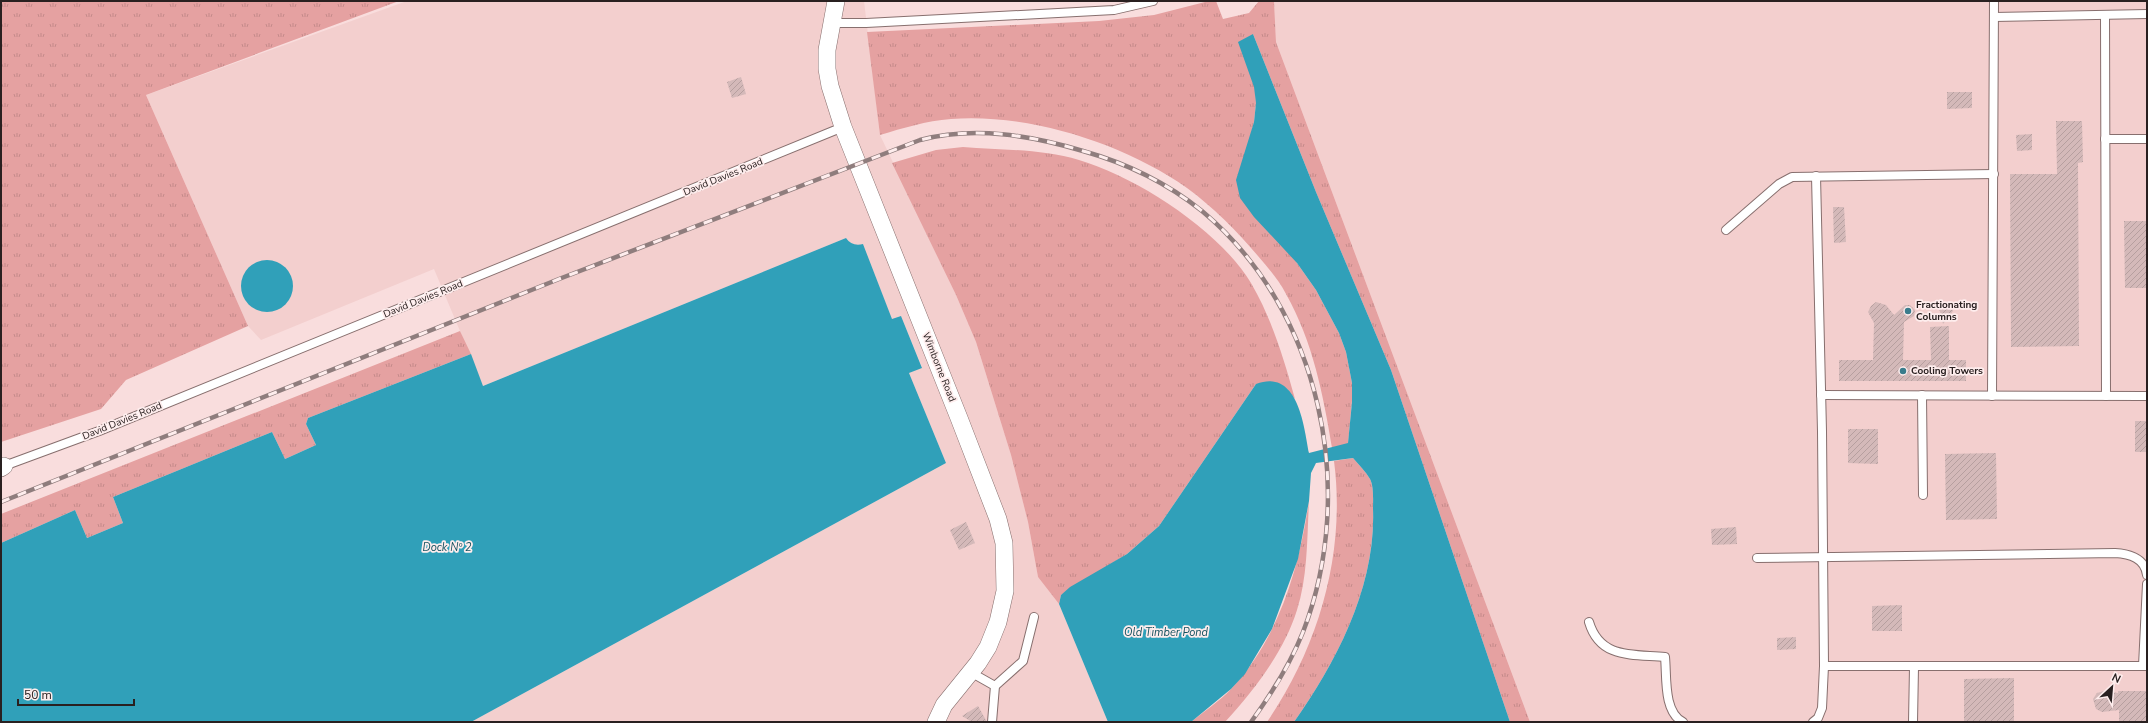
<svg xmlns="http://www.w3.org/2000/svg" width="2148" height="723" viewBox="0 0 2148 723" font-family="'Nunito Sans',sans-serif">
<defs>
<pattern id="grass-tufts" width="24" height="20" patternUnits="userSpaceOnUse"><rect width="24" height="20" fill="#e5a1a1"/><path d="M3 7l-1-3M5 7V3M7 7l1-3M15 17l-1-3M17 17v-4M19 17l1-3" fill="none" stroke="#c48a8a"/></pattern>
<pattern id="building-hatch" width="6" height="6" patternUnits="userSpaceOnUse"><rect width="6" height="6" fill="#d4b9b9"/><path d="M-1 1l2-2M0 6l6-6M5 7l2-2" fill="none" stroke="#b69f9f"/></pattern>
</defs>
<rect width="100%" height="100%" fill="#f9dddd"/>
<g fill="#f3cfce">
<polygon points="407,1 864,1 880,135 956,295 976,342 1011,455 1028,522 1038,577 1059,604 1108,722 471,722 946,463 909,373 922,367 901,316 892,320 863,244 858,246 849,242 846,238 483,386 434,269 261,340 248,326 146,95"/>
<polygon points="1274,1 2147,1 2147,722 1530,722 1276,42"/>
</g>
<g fill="url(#grass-tufts)">
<polygon points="1,1 399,1 146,95 248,326 126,380 101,409 1,442"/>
<path d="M 1209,1 L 1216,1 L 1223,19 L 1249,13 L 1259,1 L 1274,1 L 1276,42 L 1530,722 L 1510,722 L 1391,370 L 1316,192 L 1253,34 L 1256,103 L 1254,122 L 1248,146 L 1297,263 L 1316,290 L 1339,333 L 1346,352 L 1352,383 L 1352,401 L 1348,444 L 1332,448 C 1323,394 1313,342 1286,294 C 1279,280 1268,268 1258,256 C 1237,231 1213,207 1187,188 C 1123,143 1028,113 951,119 C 926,121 903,128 880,135 L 867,32 L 1099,21 L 1154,15 Z"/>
<path d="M 963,147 C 1001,150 1042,149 1079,160 C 1137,177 1220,231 1251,283 C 1272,319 1284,359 1295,399 L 1287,389 L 1256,384 L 1159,526 L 1127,554 L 1061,595 L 1059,604 L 1038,577 L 1028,522 L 1011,455 L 976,342 L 956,295 L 892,163 L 936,150 Z"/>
<polygon points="460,331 471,354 308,418 306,424 316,445 285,459 272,432 113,497 123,523 87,538 75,510 1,543 1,514"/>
<path d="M 1353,458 C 1359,465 1366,472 1370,479 C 1374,487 1373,500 1373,509 C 1376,586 1337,661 1294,722 L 1267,722 C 1319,646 1346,553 1334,461 Z"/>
<path d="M 1309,501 C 1307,537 1308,576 1297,610 C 1284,652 1254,690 1225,722 L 1191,722 C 1204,711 1220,701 1231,689 C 1279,638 1299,568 1309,501 Z"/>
</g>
<g fill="#30a0b9">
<path d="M 1253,34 L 1316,192 L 1391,370 L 1510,722 L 1294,722 C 1337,661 1376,586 1373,509 C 1373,500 1374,487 1370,479 C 1366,472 1359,465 1353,458 L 1316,463 L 1311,473 L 1309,501 L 1298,559 L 1272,629 L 1245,674 L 1231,689 L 1191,722 L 1108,722 L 1059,604 L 1061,595 L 1070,587 L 1127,554 L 1159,526 L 1256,384 C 1298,368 1304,426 1309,453 L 1348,443 L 1352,402 L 1352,383 L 1346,352 L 1339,333 L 1316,290 L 1297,263 L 1254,217 L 1240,198 L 1236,180 L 1254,122 L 1256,103 L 1254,87 L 1238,42 Z"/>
<path d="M 846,238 C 850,244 856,246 863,244 L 892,319 L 901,316 L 922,368 L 909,373 L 946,463 L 471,722 L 1,722 L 1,543 L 75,510 L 87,538 L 123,523 L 113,497 L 272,432 L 285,459 L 316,445 L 306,424 L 308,418 L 471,354 L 483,386 Z"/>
<circle cx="267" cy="286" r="26"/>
</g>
<g fill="url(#building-hatch)">
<polygon points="741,77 746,94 732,98 727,82"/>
<polygon points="1947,92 1972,92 1972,108 1947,109"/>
<polygon points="2056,121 2082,121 2083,162 2078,163 2079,346 2011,347 2010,174 2057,174"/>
<polygon points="2032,134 2032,150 2017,151 2016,135"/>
<polygon points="1833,207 1844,207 1846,242 1834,243"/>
<polygon points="2124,221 2147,221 2147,288 2125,288"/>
<polygon points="1876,302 1886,305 1894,315 1905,305 1910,305 1915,310 1914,316 1904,322 1903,360 1931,360 1930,327 1949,326 1949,360 1966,360 1966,381 1839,381 1839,360 1873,360 1874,323 1868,312 1871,306"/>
<polygon points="1946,302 1952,305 1953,311 1943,324 1939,308 1942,304"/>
<rect x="2135" y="421" width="12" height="31"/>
<polygon points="1848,429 1878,429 1878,464 1848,463"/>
<polygon points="1996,453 1997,519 1946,520 1945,454"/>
<polygon points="966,522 975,543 959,550 950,530"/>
<polygon points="1736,527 1737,544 1712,545 1711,529"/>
<polygon points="1902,605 1902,631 1872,631 1872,606"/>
<polygon points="1796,637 1796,649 1777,650 1777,638"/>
<polygon points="2014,678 2014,722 1964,722 1964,679"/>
<polygon points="2118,691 2146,691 2147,722 2119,722 2119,710 2102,712 2096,709 2093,699 2097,693 2104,691 2118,693"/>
<polygon points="978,706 987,722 972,722 962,716"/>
</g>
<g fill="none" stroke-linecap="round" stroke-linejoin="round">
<defs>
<g id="lane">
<polyline points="2105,15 2106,396"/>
<polyline points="1994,17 2147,14"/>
<polyline points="832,23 866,23 1114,10 1153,1"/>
<polyline points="2105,139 2147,139"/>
<polyline points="1726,230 1779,184 1792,177 1994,174"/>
<polyline points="1821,395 2147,396"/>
<polyline points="1922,395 1923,495"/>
<polyline points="1992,396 1994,1"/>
<polyline points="4,466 99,431 843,127"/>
<path d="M 1757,558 L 2115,553 C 2130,554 2145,558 2147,575"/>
<path d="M 1589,622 C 1600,659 1632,654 1665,657 C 1667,676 1663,712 1683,722"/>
<polyline points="1824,666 2147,666"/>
<polyline points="2143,666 2147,584"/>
<polyline points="972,673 995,686 992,722"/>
<polyline points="995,686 1023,661 1034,617"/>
<polyline points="1813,722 1818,718 1822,708 1824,666 1822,431 1816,176"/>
<polyline points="1913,722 1914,667"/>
</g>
<g id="street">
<polyline points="836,1 827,50 827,69 830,86 843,127 959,418 998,519 1004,543 1005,591 998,622 988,647 978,663 944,705 936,722"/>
<polyline points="1,468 4,466"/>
</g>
</defs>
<use href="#lane" stroke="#876f6e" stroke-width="10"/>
<use href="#street" stroke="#876f6e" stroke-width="18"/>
<use href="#lane" stroke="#fff" stroke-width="8"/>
<use href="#street" stroke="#fff" stroke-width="17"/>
<defs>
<path id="rail" d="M 1,502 L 559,279 L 920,140 C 974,126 1030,135 1083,151 C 1126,163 1167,183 1202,211 C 1321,310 1358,490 1303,632 C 1290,665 1272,693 1251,722"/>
</defs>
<use href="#rail" stroke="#8f7d7d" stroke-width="4.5"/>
<use href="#rail" stroke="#feeded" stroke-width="3" stroke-dasharray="9" stroke-linecap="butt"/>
</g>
<g fill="#397c8c" stroke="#feeded" stroke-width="1.5">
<circle cx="1908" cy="311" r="4"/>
<circle cx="1903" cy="371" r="4"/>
</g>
<g text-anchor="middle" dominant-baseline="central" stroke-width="3.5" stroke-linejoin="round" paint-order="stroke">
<g font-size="10" fill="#292020" stroke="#feeded">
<text transform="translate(723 177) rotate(-22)">David Davies Road</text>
<text transform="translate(423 299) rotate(-22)">David Davies Road</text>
<text transform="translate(939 367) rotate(68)">Wimborne Road</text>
<text transform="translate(122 421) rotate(-22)">David Davies Road</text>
</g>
<g font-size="10" font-weight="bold" fill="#292020" stroke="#feeded" text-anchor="start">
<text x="1916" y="305">Fractionating<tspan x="1916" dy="12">Columns</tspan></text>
<text x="1911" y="371">Cooling Towers</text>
</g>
<g font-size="11" font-style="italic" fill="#155260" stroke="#feeded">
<text x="447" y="547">Dock Nº 2</text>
<text x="1166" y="632">Old Timber Pond</text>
</g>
</g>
<rect width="2148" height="723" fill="none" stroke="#292020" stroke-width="4"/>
<g transform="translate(2112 687) rotate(26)" stroke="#feeded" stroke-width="3" paint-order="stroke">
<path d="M0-3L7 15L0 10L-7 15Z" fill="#292020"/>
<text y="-6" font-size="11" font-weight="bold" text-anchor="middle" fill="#292020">N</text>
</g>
<path d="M18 699v6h116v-6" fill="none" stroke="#292020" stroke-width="2"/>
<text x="24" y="699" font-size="12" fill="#292020" stroke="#feeded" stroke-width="3" paint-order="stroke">50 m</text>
</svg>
